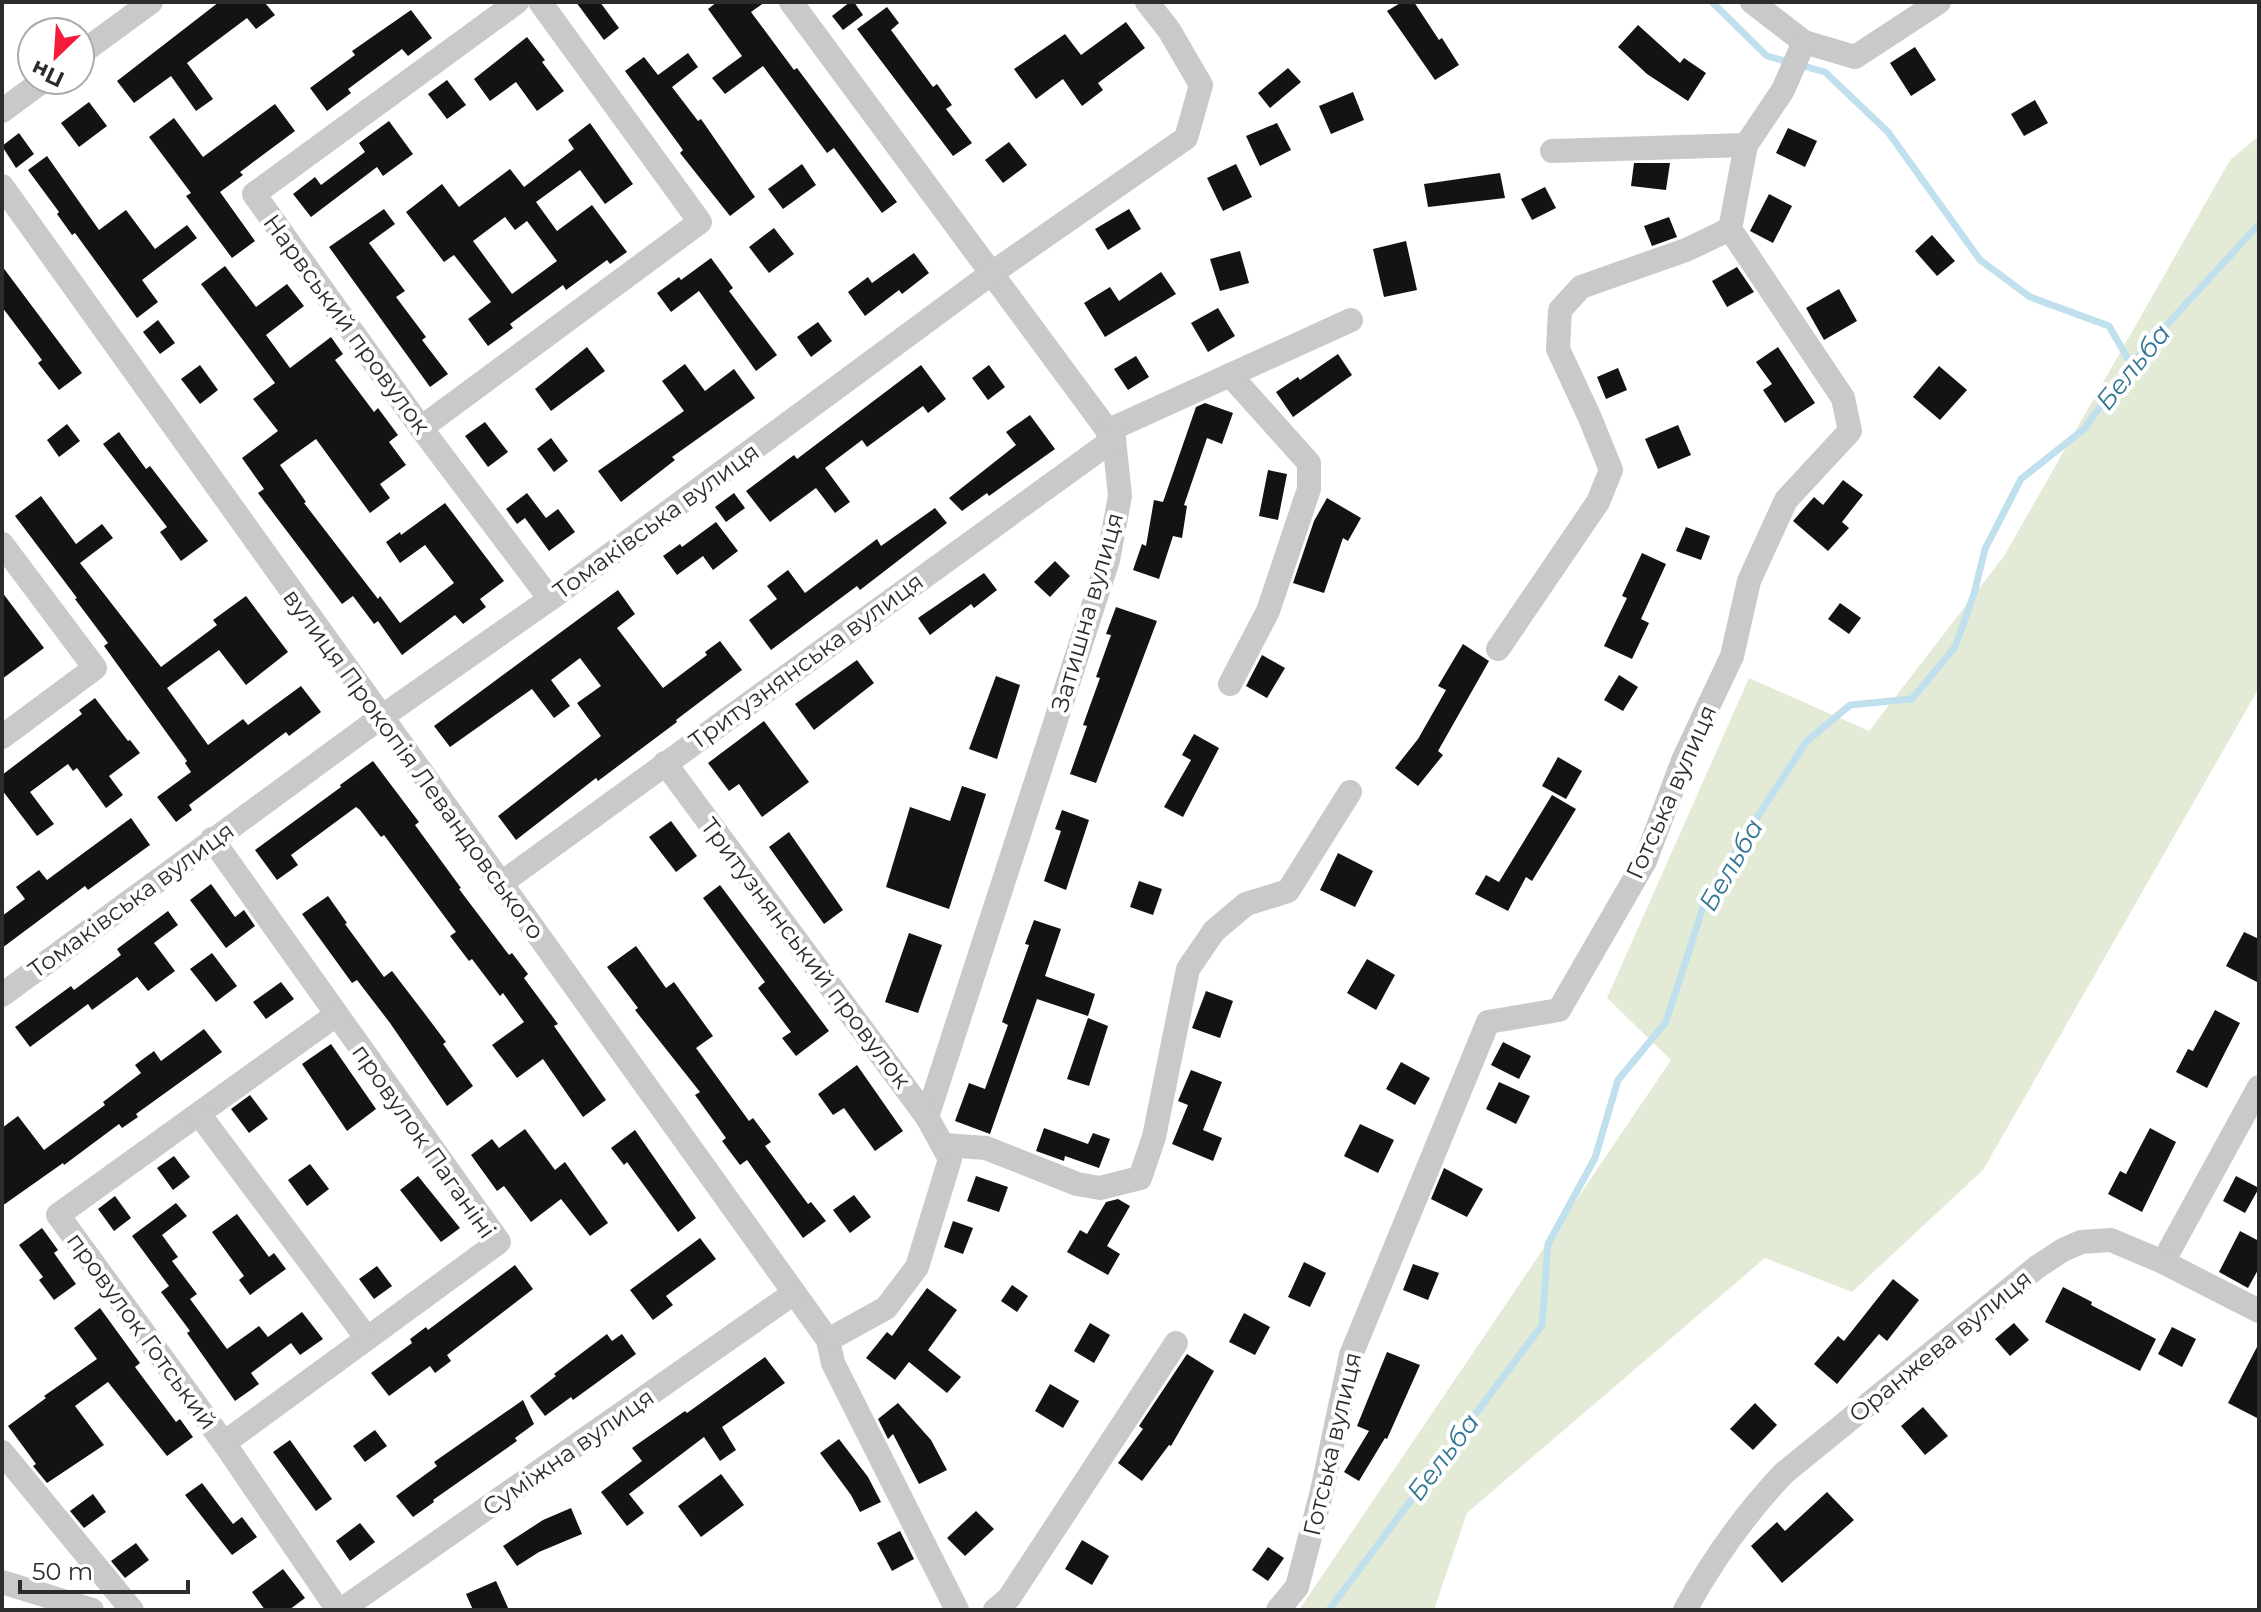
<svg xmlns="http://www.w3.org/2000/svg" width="2261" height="1612" viewBox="0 0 2261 1612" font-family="Montserrat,sans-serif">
<rect width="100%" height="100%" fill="#fff"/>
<polygon fill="#e3ebd7" points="2259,136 2259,688 1983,1170 1852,1292 1765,1258 1467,1513 1434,1610 1299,1610 1671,1060 1607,998 1749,678 1869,731 2004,556 2230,160"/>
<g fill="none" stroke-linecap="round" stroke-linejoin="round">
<g stroke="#c1e0ee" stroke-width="7">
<polyline points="1712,2 1767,56 1825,72 1888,132 1980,260 2030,297 2109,326 2131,364"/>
<polyline points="1329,1610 1542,1325 1548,1244 1595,1158 1618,1080 1666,1022 1707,895 1806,742 1850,705 1912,699 1955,647 1974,594 1985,549 2021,479 2084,429 2131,364 2259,224"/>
</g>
</g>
<g fill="#131313" fill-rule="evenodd">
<polygon points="219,2 269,2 266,4 275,15 256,29 247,18 187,63 213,99 196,111 171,76 134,103 117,81"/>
<polygon points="576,2 600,2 619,28 604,40"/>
<polygon points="717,2 765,2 751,12 794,70 797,68 897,202 882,213 834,148 827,153 763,66 725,94 712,78 742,56 708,9"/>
<polygon points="850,2 854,2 863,15 843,30 832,16"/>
<polygon points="1402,2 1414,2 1439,40 1442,38 1459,65 1435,80 1387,11"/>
<polygon points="887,7 899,23 891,30 933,87 937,84 952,105 946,109 972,143 953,156 857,29"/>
<polygon points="411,10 432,38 408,56 402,49 348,89 351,93 327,111 310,88 355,55 352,51"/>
<polygon points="1126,22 1145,48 1098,83 1103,90 1082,106 1063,79 1036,99 1014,69 1065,34 1081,55"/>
<polygon points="1638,25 1680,63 1684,58 1706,73 1688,101 1647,74 1618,47"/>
<polygon points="527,37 545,60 542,62 564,91 537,111 516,82 490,101 474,79"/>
<polygon points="1915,47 1936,80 1911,96 1890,63"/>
<polygon points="688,53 698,67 672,87 698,121 701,119 755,197 730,216 680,153 683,150 625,71 644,57 658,75"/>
<polygon points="1288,68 1301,82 1270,108 1258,93"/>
<polygon points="447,80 466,105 447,119 428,94"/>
<polygon points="1353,92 1364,120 1331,134 1319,106"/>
<polygon points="2035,100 2048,123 2024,136 2011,114"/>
<polygon points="89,102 107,126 79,147 61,123"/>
<polygon points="275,104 295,131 240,172 243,175 220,192 255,241 232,258 186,196 191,193 149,137 174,118 203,157"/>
<polygon points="389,121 413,154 383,176 377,167 311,217 293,194 315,177 321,185 365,152 359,143"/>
<path d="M 590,123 L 633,184 L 605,204 L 580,170 L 536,202 L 557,231 L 592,205 L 627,252 L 610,264 L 607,260 L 566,290 L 563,285 L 510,324 L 513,328 L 488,346 L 468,319 L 491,302 L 454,255 L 444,262 L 406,212 L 442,184 L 459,207 L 510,169 L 524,187 L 574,149 L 568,140 ZM 505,217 L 515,230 L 527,221 L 557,261 L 512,294 L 473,241 Z"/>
<polygon points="1277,123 1291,150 1260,166 1246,136"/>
<polygon points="1788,128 1817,141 1805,167 1776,153"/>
<polygon points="19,133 34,154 16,168 2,146"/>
<polygon points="1009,142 1027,165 1003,183 985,160"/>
<polygon points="47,156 99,230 126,210 155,249 187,225 197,238 142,280 158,302 137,318 75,233 72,235 57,214 59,212 28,170"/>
<polygon points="1634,163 1670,163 1666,190 1631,186"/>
<polygon points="802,164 816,185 783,209 768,189"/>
<polygon points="1236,164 1252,197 1223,211 1207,178"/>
<polygon points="1500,173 1505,198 1428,207 1424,184"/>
<polygon points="1545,187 1556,208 1532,220 1521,199"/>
<polygon points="1769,194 1792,206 1773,243 1750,231"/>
<polygon points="384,209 395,224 369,243 405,291 396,297 426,337 422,340 448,374 430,387 329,247"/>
<polygon points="1129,209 1141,229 1108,250 1095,229"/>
<polygon points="1669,217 1677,237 1652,246 1644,226"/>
<polygon points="774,228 794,254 769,273 749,247"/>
<polygon points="1932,235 1955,261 1937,276 1915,251"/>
<polygon points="1406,241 1417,290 1384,297 1373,249"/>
<polygon points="1240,251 1249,283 1220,291 1210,259"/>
<polygon points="914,253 929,273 902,294 899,290 865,316 848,292 868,277 872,283"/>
<polygon points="711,258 733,288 729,291 777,355 756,371 699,291 671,312 657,293 679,277 681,280"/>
<polygon points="2,266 82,373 59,390 38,363 42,360 2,307"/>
<polygon points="225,266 256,307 287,284 304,306 266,335 290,368 331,337 343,354 335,360 374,412 378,408 398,435 389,442 406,465 380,484 390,498 370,513 316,439 280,465 306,502 304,503 378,599 380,596 400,623 454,583 425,545 400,563 386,542 400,532 401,535 445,503 504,581 480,599 486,607 463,624 455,615 402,655 378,621 374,624 353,596 342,604 258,493 264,489 242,458 278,431 253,399 275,383 201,284"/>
<polygon points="1737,267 1754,292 1727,307 1712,281"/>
<polygon points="1161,272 1176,294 1105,337 1084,303 1110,287 1119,301"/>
<polygon points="1839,289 1857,321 1824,340 1806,308"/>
<polygon points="1218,308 1235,336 1208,352 1191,323"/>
<polygon points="158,320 175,343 160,354 143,332"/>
<polygon points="818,322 832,341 811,357 797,337"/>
<polygon points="587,347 605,371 551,411 535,389"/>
<polygon points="1778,347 1815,403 1785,423 1763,390 1772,384 1756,362"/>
<polygon points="1338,354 1352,375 1293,417 1276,392 1298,377 1300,380"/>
<polygon points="1136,356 1149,377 1128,390 1114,369"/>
<polygon points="685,364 705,391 734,369 755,398 672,457 675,460 621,502 598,471 684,411 662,381"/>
<polygon points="200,365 218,390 200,404 181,379"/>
<polygon points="921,365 946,399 928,413 923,406 867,447 862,440 825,468 850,502 835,513 816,488 770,522 746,491 794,455 797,459"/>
<polygon points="989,365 1005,387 988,400 972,378"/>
<polygon points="1939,366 1967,390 1940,420 1913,397"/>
<polygon points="1618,368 1627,390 1606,399 1597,377"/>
<polygon points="1205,403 1233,413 1222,444 1207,438 1184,505 1187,506 1182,538 1173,536 1159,579 1133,570 1142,544 1146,546 1154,500 1163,502 1196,407"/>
<polygon points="1030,415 1055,449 989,496 987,493 962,511 949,498 1016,445 1006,432"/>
<polygon points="485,422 508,452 488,467 465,436"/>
<polygon points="67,424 80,441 59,457 47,440"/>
<polygon points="1678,425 1691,455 1658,469 1645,439"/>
<polygon points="119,432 146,469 150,466 208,541 181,561 160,532 167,527 103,444"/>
<polygon points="551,438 568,461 554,472 537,449"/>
<polygon points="1268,470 1287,474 1278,520 1259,516"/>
<polygon points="1843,480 1863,495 1842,522 1849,528 1828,551 1793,521 1814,497 1823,505"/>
<polygon points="527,493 546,518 558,509 575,532 549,551 525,518 517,524 506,509"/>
<polygon points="734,493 745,508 726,522 715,507"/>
<polygon points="41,496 76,544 102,524 113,538 80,563 161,667 217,625 213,620 246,596 288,652 246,685 219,650 167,688 208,745 243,719 248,725 301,686 321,712 289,736 286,732 189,805 192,810 176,822 157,797 191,772 185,763 187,761 104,646 108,643 75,599 77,598 15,516"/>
<polygon points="1327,498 1361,518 1348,541 1343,538 1324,593 1293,583 1314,521"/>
<polygon points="935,508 947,523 860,590 857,586 771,650 749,620 777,599 767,586 788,570 805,593 877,539 881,546"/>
<polygon points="716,522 738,551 713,570 703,556 677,575 663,556 680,544 682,547"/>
<polygon points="1686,527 1710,536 1701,560 1676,551"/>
<polygon points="1642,553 1666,564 1641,619 1649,623 1632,659 1604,646 1627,598 1622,596"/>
<polygon points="1055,561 1070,576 1050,597 1034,582"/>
<polygon points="984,573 997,590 974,608 971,604 930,635 918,618"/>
<polygon points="618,590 635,614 617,628 663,688 707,655 705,652 720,641 742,670 676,720 677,722 598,781 596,778 516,840 498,816 601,736 577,703 601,686 580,658 551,680 570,706 554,718 532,689 450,747 434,726"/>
<polygon points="2,592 44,648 2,679"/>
<polygon points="1840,603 1861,618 1849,634 1828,619"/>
<polygon points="1116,607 1157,621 1096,783 1070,774 1087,726 1083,725 1100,678 1096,677 1111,635 1106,634"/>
<polygon points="1463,644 1489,661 1438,751 1443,755 1418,786 1395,768 1418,739 1446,690 1438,686"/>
<polygon points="1262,655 1285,668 1267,698 1246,686"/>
<polygon points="857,660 874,683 814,730 795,704"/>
<polygon points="1619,675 1638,687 1623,711 1604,700"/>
<polygon points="996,676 1020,685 997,759 969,749"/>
<polygon points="95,698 128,741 130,740 140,753 109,776 123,795 106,808 77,768 73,771 68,764 30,792 54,824 37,836 2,790 2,775 82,714 79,710"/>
<polygon points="764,721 809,782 762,817 739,784 729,791 708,763"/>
<polygon points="1194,734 1219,748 1183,817 1164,807 1191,760 1182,755"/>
<polygon points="1558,757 1582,771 1566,799 1542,786"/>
<polygon points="373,761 419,822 415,825 461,888 459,889 509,955 512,953 528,974 524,978 558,1024 554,1026 606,1100 583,1117 543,1059 517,1078 492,1045 524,1022 503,993 500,996 472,959 469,961 450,936 456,932 384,835 381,837 360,810 356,807 291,855 298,865 277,880 255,850 341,787 340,785"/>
<polygon points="962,786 986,794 949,909 886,887 910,807 950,821"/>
<polygon points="1552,795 1576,809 1532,881 1526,877 1508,911 1475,894 1486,875 1499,882"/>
<polygon points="1062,810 1089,820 1066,890 1044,881 1061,831 1055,829"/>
<polygon points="131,818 150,845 88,890 85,886 2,948 2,916 25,899 16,887 39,870 47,880"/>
<polygon points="671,821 697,856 676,872 649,837"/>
<polygon points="789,832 843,910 824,924 769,847"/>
<polygon points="1338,853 1373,871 1355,907 1320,890"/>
<polygon points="1139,881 1162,889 1153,915 1130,907"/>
<polygon points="211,884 235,917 244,910 255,926 226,948 190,900"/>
<polygon points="720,885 829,1031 796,1056 782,1038 791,1032 758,988 765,982 703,898"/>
<polygon points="328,896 347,923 345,924 384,977 392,971 428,1018 446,1042 443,1044 473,1086 447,1106 390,1023 357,980 352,983 302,914"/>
<polygon points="168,911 178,925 154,943 175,971 148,991 137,977 92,1010 88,1004 30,1047 15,1027 71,986 74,990 121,955 117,949"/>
<polygon points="1034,920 1061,929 1045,976 1095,994 1088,1016 1037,999 990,1134 955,1121 969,1083 985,1089 1008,1025 1002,1022 1029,945 1025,944"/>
<polygon points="2244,932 2259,939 2259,983 2226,966"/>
<polygon points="909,933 942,945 918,1013 885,1002"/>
<polygon points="636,946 666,988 674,982 713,1036 696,1048 749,1121 753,1118 771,1142 765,1146 808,1204 811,1202 826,1221 803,1238 747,1160 740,1165 722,1141 726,1138 695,1095 700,1092 635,1010 638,1008 607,967"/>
<polygon points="212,953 237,986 216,1002 190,969"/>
<polygon points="1367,959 1395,975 1376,1010 1347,993"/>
<polygon points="281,982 294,999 266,1019 253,1002"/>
<polygon points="1206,991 1233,1001 1220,1038 1192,1028"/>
<polygon points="2215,1010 2240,1023 2207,1088 2176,1072 2188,1049 2193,1051"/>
<polygon points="1088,1018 1108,1026 1089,1086 1067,1079"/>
<polygon points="204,1029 222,1052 136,1114 138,1117 122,1128 119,1124 64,1165 63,1163 2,1206 2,1128 18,1116 44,1150 105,1105 103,1102 141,1073 135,1065 154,1051 161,1061"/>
<polygon points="1503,1042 1531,1056 1519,1079 1491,1065"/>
<polygon points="331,1044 376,1109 347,1131 302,1064"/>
<polygon points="1401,1062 1430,1078 1415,1105 1386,1089"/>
<polygon points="857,1065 903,1131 875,1151 844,1108 833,1115 818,1094"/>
<polygon points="1191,1070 1222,1082 1203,1130 1222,1138 1213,1161 1172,1144 1188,1105 1178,1101"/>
<polygon points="1499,1082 1530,1096 1516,1124 1486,1109"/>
<polygon points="250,1095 268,1119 249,1133 231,1109"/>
<polygon points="1360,1124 1394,1140 1378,1173 1344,1156"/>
<polygon points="1044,1128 1088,1144 1093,1133 1110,1139 1099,1168 1065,1156 1064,1161 1036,1151"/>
<polygon points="2150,1128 2176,1142 2142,1212 2108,1194 2120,1171 2126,1174"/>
<polygon points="525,1129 555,1170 565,1162 608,1223 590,1236 561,1199 531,1222 504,1186 497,1191 471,1155 492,1139 499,1148"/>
<polygon points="635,1130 696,1218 678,1232 627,1162 624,1165 611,1148"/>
<polygon points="174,1156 190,1177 173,1190 157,1168"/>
<polygon points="310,1164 329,1189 307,1206 288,1180"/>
<polygon points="1444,1168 1483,1189 1467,1217 1431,1199"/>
<polygon points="418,1176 460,1228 441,1242 400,1190"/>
<polygon points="976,1176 1008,1187 999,1212 967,1201"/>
<polygon points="2236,1176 2259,1188 2245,1213 2223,1201"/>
<polygon points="854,1195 871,1217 850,1233 833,1210"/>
<polygon points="115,1196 131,1218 114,1231 98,1209"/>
<polygon points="1118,1199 1130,1206 1107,1246 1120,1254 1108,1275 1067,1252 1080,1230 1087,1234 1106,1202"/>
<polygon points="176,1203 187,1216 162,1235 178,1257 172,1261 197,1294 190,1299 227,1349 259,1326 268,1337 302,1312 323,1339 300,1355 291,1343 251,1373 259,1384 235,1401 187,1333 190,1331 161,1292 169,1286 132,1236"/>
<polygon points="237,1214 269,1257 274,1253 286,1269 250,1295 239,1280 244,1276 212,1232"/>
<polygon points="953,1221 973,1228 963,1254 944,1247"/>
<polygon points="42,1228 58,1250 54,1253 76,1284 54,1300 39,1280 43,1277 19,1245"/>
<polygon points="2240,1231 2259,1241 2259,1268 2248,1288 2219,1272"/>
<polygon points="700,1238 716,1259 666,1296 673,1305 653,1320 630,1290"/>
<polygon points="1304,1262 1326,1273 1310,1307 1288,1297"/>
<polygon points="1413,1264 1439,1273 1428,1300 1403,1290"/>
<polygon points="515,1265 533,1289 447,1355 451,1361 435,1373 430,1366 389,1396 371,1373 412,1343 410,1339 426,1327 428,1330"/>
<polygon points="377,1266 392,1286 374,1299 359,1279"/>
<polygon points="1893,1279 1919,1300 1887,1341 1879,1334 1837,1384 1814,1364 1838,1336 1844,1341"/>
<polygon points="1012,1285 1028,1296 1017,1312 1001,1301"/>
<polygon points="2063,1287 2092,1302 2091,1305 2156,1339 2140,1371 2045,1322"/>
<polygon points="927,1288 957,1310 928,1350 961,1377 947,1393 909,1362 895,1380 866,1358 887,1332 892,1336"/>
<polygon points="100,1308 140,1363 135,1367 176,1422 180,1419 193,1437 167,1456 108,1382 75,1406 104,1445 47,1483 33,1466 36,1464 8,1426 46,1398 44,1396 97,1359 74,1328"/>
<polygon points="1244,1313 1270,1327 1255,1355 1229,1342"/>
<polygon points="1090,1323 1110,1335 1094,1363 1074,1351"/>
<polygon points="2014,1323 2029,1340 2010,1356 1995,1339"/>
<polygon points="2172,1327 2196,1339 2182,1367 2158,1354"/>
<polygon points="607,1334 612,1341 622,1334 636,1354 573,1400 571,1397 545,1416 530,1396 556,1376 554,1374"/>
<polygon points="2259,1343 2259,1419 2228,1403"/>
<polygon points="1387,1352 1420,1365 1387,1439 1385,1438 1359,1481 1344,1472 1369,1431 1357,1426"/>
<polygon points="1187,1354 1214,1371 1171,1446 1169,1445 1142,1481 1118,1463 1143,1429 1139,1426"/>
<polygon points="765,1357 785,1383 722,1427 736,1450 720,1461 704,1437 629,1494 644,1513 627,1526 601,1492 642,1461 632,1448 685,1411 687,1413"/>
<polygon points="1050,1384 1079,1401 1063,1428 1035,1411"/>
<polygon points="523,1400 534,1424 515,1438 517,1441 433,1500 434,1502 413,1517 396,1496 437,1466 434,1462"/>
<polygon points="898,1403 931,1440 947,1470 919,1484 893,1434 888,1439 878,1419"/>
<polygon points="1755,1403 1777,1425 1753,1450 1730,1429"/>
<polygon points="1923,1407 1948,1436 1925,1455 1901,1426"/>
<polygon points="375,1430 387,1446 365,1462 353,1446"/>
<polygon points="839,1439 868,1477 881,1502 860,1512 851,1495 820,1453"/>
<polygon points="290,1440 332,1499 316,1511 273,1452"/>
<polygon points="721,1474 744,1505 701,1537 678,1506"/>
<polygon points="202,1483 233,1524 242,1517 257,1537 232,1555 185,1495"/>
<polygon points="1827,1492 1854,1520 1782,1583 1751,1546 1777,1522 1785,1531"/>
<polygon points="93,1494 106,1512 84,1528 70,1511"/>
<polygon points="571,1508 582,1534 539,1552 517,1566 503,1546 543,1520"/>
<polygon points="976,1511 994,1529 965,1556 947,1538"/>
<polygon points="360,1523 375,1542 350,1561 336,1541"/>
<polygon points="900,1531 914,1559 892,1571 877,1543"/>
<polygon points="1082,1540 1109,1556 1092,1585 1065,1569"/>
<polygon points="136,1543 149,1560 125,1578 111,1561"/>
<polygon points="1268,1547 1284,1558 1268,1581 1252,1570"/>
<polygon points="283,1569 305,1598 289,1610 265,1610 252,1592"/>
<polygon points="496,1581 509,1610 473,1610 466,1594"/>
</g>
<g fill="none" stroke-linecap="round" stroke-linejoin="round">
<g stroke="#c9c9c9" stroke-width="24">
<polyline points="517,2 254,194 421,428 550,599"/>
<polyline points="791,2 1114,439 1120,496 1108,560 927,1117"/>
<polyline points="1752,2 1804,42 1855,57 1939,2"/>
<polyline points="80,54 151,2"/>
<polyline points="2,111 44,80"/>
<polyline points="1552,151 1746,145"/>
<polyline points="2,186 828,1340 833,1363 957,1610"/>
<polyline points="1230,375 1309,463 1309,489 1268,611 1230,684"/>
<polyline points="421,428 700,222 540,2"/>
<polyline points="1107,431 1351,320"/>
<polyline points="2,544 95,668 2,737"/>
<polyline points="1498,649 1598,502 1611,470 1590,418 1558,349 1560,310 1581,287 1686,250 1730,229"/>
<polyline points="665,763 927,1117 950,1159 917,1267 886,1308 828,1340"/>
<polyline points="212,839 499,1242 224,1443"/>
<polyline points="500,884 1114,439"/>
<polyline points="2,995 380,718 550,599 992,273 1186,138 1201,85 1169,30 1147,2"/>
<polyline points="336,1015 58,1215 224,1443 338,1610"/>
<polyline points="199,1114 366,1337"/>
<polyline points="944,1145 986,1148 1077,1184 1100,1188 1140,1178 1154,1137 1188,969 1214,931 1246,904 1288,891 1350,792"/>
<polyline points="2163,1262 2259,1087"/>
<polyline points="2,1452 132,1610"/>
<polyline points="2,1582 92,1610"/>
<polyline points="341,1610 794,1293"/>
<polyline points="995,1610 1009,1598 1176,1343"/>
<polyline points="1278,1610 1297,1587 1322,1491 1351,1355 1488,1022 1559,1010 1645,861 1684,758 1732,656 1749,581 1786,500 1850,431 1843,398 1730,229 1746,145 1783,90 1804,42"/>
<path d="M 1685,1610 C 1713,1559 1744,1515 1784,1473 L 2037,1267 L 2063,1250 L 2081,1242 L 2111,1240 L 2163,1262 L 2259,1311"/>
</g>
</g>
<g text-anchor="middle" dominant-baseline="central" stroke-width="8" stroke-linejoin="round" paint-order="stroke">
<g font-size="24" fill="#2c2c2c" stroke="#fff">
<text transform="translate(347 324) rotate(54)">Нарвський провулок</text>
<text transform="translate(656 521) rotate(-36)">Томаківська вулиця</text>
<text transform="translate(1087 612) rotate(-74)">Затишна вулиця</text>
<text transform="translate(806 661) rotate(-36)">Тритузнянська вулиця</text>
<text transform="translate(414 764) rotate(54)">вулиця Прокопія Левандовського</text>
<text transform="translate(1671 792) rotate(-66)">Готська вулиця</text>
<text transform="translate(131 900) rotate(-36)">Томаківська вулиця</text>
<text transform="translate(806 953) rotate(53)">Тритузнянський провулок</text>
<text transform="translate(424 1141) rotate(55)">провулок Паганіні</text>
<text transform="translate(142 1331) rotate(54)">провулок Готський</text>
<text transform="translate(1940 1346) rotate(-39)">Оранжева вулиця</text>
<text transform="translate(1332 1444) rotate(-77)">Готська вулиця</text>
<text transform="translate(568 1452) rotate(-35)">Суміжна вулиця</text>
</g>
<g font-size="26" font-style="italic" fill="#337694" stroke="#fff">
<text transform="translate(2133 367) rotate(-51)">Бельба</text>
<text transform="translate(1731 865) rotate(-60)">Бельба</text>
<text transform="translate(1443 1457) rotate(-53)">Бельба</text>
</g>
</g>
<rect width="2261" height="1612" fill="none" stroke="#2c2c2c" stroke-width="8"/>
<g transform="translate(56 56) rotate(205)"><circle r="38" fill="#ffffff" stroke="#ababab" stroke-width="2"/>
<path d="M0-6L14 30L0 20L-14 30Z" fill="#f51b3b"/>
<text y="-12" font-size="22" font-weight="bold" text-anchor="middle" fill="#2c2c2c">Пн</text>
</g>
<path d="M20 1580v12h168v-12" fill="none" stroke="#2c2c2c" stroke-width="4"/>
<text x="32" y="1580" font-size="24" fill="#2c2c2c" stroke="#ffffff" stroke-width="6" paint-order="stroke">50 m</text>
</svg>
